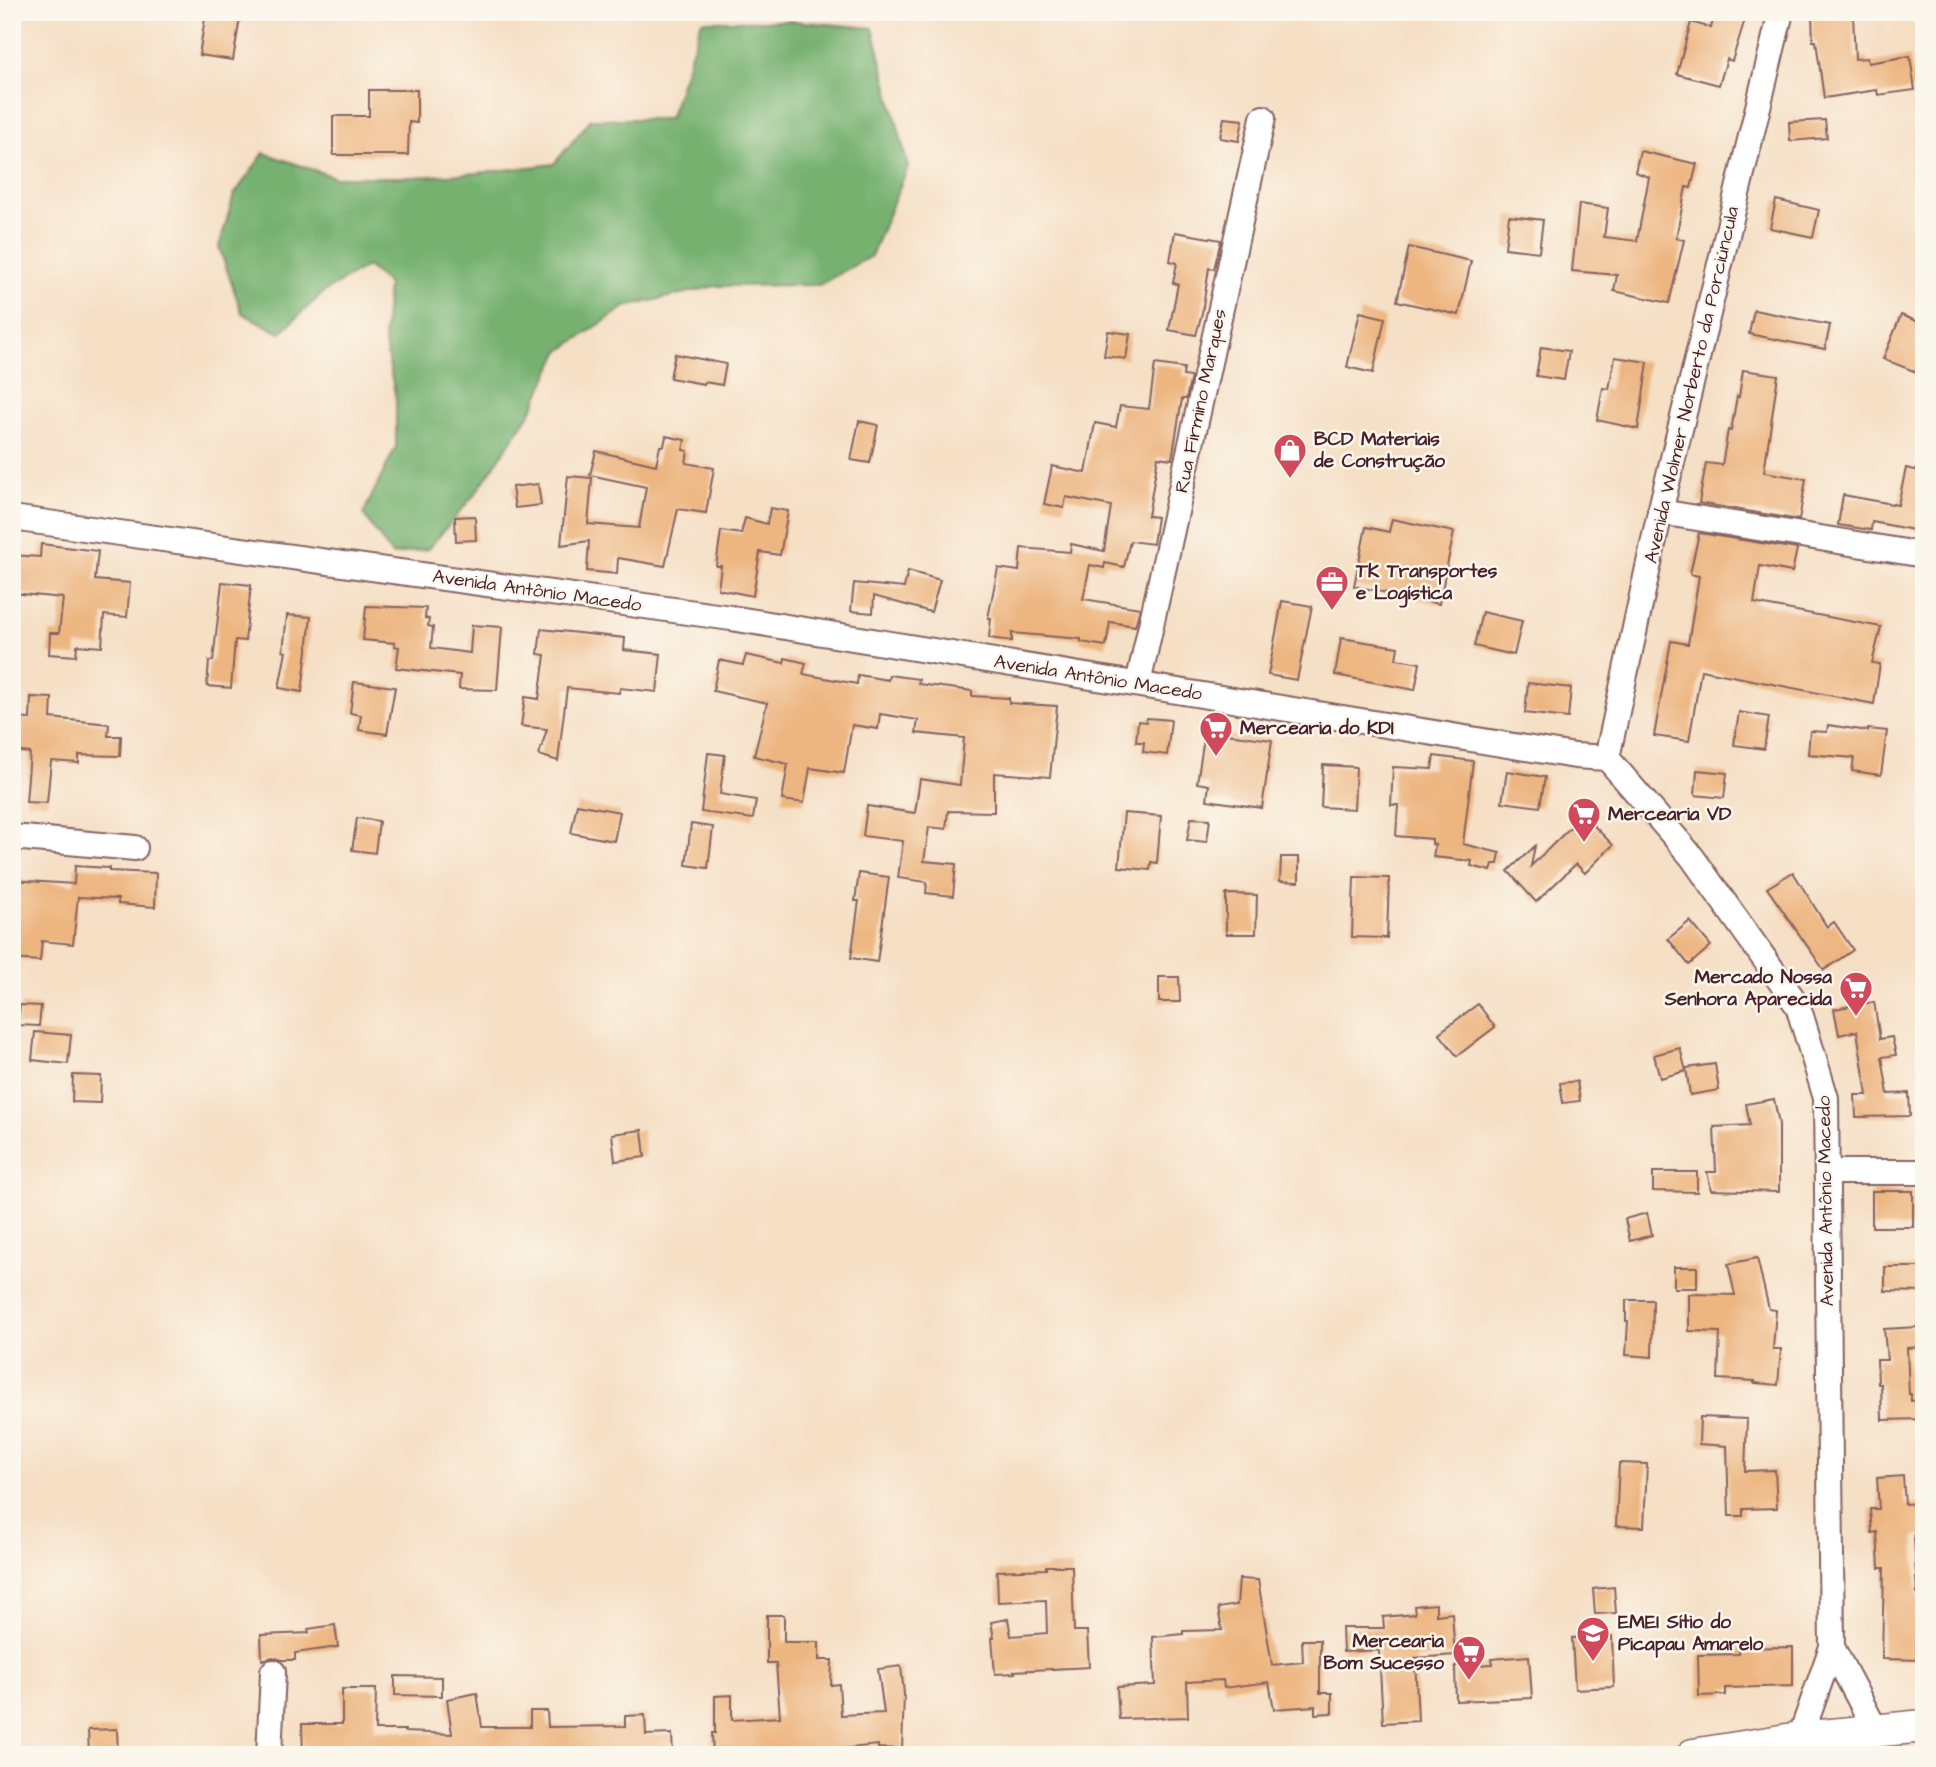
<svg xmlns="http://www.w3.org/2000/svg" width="1936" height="1767" viewBox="0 0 1936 1767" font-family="'Architects Daughter',sans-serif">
<rect width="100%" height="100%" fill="#fbf7ec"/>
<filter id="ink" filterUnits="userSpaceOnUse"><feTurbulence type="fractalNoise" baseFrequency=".0143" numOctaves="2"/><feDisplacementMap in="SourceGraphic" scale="14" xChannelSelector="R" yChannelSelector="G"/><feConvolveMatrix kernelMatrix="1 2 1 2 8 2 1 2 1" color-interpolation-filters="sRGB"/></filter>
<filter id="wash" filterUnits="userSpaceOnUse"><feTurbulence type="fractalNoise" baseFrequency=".00686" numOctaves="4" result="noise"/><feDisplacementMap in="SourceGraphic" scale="28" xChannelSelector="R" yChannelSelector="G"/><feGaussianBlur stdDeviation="1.57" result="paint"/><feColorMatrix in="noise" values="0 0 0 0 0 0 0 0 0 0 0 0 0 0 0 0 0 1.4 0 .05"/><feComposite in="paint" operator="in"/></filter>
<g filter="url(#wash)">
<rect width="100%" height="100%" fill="#f5dfc5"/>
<polygon fill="#76b170" stroke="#60684e" stroke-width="2" points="702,21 791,21 873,28 908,167 871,256 819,285 716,286 625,307 559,352 531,412 475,494 428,549 392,555 363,514 396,447 396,399 384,339 388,284 367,266 324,292 280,333 242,313 219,247 234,195 264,153 334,177 416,177 478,173 554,164 591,119 669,119"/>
<g id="blocks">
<g fill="#edb580">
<polygon points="206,12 241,12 233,60 199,55"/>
<polygon points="1715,12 1733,12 1746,16 1732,61 1727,59 1719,85 1677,74 1691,22 1711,28"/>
<polygon points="1853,14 1855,59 1867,58 1868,63 1910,56 1915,90 1878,95 1877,90 1824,98 1816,41 1813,41 1812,15"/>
<polygon points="369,90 417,90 417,123 409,122 408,155 333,155 333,116 369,116"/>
<polygon points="1224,118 1243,120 1239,141 1220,138"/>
<polygon points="1825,120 1827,138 1790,141 1789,122"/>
<polygon points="1640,151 1697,164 1691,188 1686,187 1676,238 1684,240 1669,303 1614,291 1617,275 1572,271 1579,204 1608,208 1604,237 1637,241 1649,177 1635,172"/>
<polygon points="1776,200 1819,210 1813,237 1770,228"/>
<polygon points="1509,216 1543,220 1539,252 1505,248"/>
<polygon points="1175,232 1221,240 1214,269 1209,268 1202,313 1196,335 1169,330 1178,284 1173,283 1177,263 1170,261"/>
<polygon points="1409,247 1471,261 1459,315 1397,301"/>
<polygon points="1754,310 1830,325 1825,349 1749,334"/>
<polygon points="1360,312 1385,318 1373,373 1347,367"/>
<polygon points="1901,315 1924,324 1924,375 1883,359"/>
<polygon points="1108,331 1130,334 1126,359 1104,356"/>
<polygon points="1541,347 1569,351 1564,380 1536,376"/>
<polygon points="675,354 726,364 722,385 704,382 704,384 670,378"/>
<polygon points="1615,357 1648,362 1638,429 1597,420 1603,388 1609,389"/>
<polygon points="1155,364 1184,368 1183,376 1191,377 1186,399 1182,399 1172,459 1158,457 1148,516 1157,517 1153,544 1130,541 1124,567 1105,563 1104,568 1090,565 1083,599 1140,608 1135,626 1110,622 1106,646 1081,642 1081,639 1012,633 1012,641 989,638 991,618 988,618 998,568 1019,571 1021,548 1070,552 1071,544 1104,551 1111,506 1066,497 1064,508 1044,504 1052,466 1086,473 1095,423 1116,427 1120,406 1149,409"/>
<polygon points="1743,370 1778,375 1764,472 1806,479 1799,520 1699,503 1706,463 1722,465 1728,430 1731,431 1737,396 1739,397"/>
<polygon points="859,421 878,425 870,463 851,460"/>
<polygon points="666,436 685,440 683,450 688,451 686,463 714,468 706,513 678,509 665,566 618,558 617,574 587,571 589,541 561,545 568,476 592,478 588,524 639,528 646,487 590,475 596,451 656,465 660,446 664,446"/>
<polygon points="1906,468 1924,472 1924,507 1919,531 1872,522 1871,530 1838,525 1843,495 1898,505"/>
<polygon points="538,484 541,505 515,508 512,487"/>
<polygon points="770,508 788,511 780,555 760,552 753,596 718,589 721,566 716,566 721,531 741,534 745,518 767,524"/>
<polygon points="475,516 476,540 456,541 455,517"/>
<polygon points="1392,519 1454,532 1439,604 1354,586 1366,527 1389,532"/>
<polygon points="1699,533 1797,549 1792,572 1760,566 1754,603 1881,627 1872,663 1880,664 1874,704 1701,670 1689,741 1654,736 1671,641 1688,644 1699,576 1690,574"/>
<polygon points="41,544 98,551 95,580 130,583 127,617 104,615 102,647 77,645 76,656 49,654 50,633 59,633 63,598 12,593 12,555 40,557"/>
<polygon points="908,571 940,580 931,612 874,596 873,613 851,611 854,583 904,588"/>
<polygon points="222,582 251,585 245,641 235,640 231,688 207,686 209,661 213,661"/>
<polygon points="1282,601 1312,606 1297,680 1268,675"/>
<polygon points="366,606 426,608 425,618 429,619 428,626 433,627 431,648 470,653 472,625 502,627 497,690 459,689 460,675 396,668 399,647 394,646 395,643 363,640"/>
<polygon points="1482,612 1522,621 1514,655 1474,646"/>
<polygon points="287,615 311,617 302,692 279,688 286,652 283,651"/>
<polygon points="541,629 625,638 624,650 661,654 657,692 620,688 619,693 567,688 558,761 539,755 547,729 521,726 525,697 539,699 545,655 538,654"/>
<polygon points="1341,638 1398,647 1396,659 1420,663 1415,690 1335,675"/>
<polygon points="746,655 784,663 785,658 806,663 803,674 857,684 858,675 888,680 889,675 919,679 918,684 972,691 972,696 1009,698 1009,703 1057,706 1050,777 994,773 994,812 948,811 946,829 929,827 924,861 956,864 953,896 926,893 927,882 898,878 903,841 863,836 867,806 915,813 920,779 960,785 964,738 916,733 918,720 880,714 878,729 852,725 844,773 810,768 804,803 782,800 788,764 754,756 767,703 713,691 719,660 743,665"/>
<polygon points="354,682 395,687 387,734 359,730 361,715 350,713"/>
<polygon points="1528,683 1571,688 1568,718 1525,713"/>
<polygon points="31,697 52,698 51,718 109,724 108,736 121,736 120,756 79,755 79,763 51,761 47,803 26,802 30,753 12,751 12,718 30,719"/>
<polygon points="1739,712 1769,717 1764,749 1734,745"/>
<polygon points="1147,718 1171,720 1167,755 1143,752 1144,742 1136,742 1138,721 1146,722"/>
<polygon points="1828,725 1868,731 1868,729 1887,731 1881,775 1852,771 1854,758 1808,754 1810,731 1827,732"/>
<polygon points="1205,731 1272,740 1262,808 1207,800 1209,785 1197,783"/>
<polygon points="708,753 725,755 720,794 756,800 753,819 701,812"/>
<polygon points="1434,756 1473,761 1463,844 1500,853 1498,864 1493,864 1491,871 1471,866 1472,861 1433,857 1435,845 1432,844 1432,839 1396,836 1398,805 1391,805 1393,767 1432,769"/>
<polygon points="1323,765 1356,767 1354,809 1321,807"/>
<polygon points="1697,770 1727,773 1724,798 1695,795"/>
<polygon points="1507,771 1545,777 1540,807 1502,802"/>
<polygon points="577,804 620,812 614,841 571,833"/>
<polygon points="1124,813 1161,816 1157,863 1151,862 1150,870 1119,867"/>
<polygon points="1583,815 1613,845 1585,873 1576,864 1536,902 1508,871 1535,846 1531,866"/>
<polygon points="357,818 379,821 375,853 352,850"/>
<polygon points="1191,818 1210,819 1207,842 1187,840"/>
<polygon points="691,824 713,827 708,868 686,865"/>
<polygon points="1281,857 1299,857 1299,882 1280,881"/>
<polygon points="75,866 109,868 109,871 156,873 155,907 118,904 118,899 78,897 73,944 42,941 40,961 12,959 12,880 74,884"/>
<polygon points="1793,872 1827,927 1834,922 1853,950 1824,970 1767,888"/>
<polygon points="859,873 889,877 877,962 851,958 859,901 855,901"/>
<polygon points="1354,877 1389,878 1387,938 1352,937"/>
<polygon points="1226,894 1257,895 1256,934 1226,934"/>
<polygon points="1690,921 1711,946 1689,965 1668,939"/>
<polygon points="1159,977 1179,977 1180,1002 1159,1002"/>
<polygon points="1874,1002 1880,1039 1892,1037 1896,1055 1882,1057 1888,1094 1909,1093 1910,1116 1856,1117 1855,1095 1867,1095 1857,1031 1839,1035 1834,1009"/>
<polygon points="1478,1004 1495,1027 1457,1056 1439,1033"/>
<polygon points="20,1005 41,1006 39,1026 18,1025"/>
<polygon points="35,1032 71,1035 68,1064 32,1060"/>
<polygon points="1680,1048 1686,1071 1660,1078 1654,1055"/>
<polygon points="1715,1064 1719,1090 1690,1095 1686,1068"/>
<polygon points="73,1075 101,1076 100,1103 72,1102"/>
<polygon points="1577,1081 1580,1101 1563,1103 1560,1083"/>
<polygon points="1774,1099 1779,1124 1779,1192 1711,1190 1707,1172 1716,1172 1714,1127 1750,1125 1746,1104"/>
<polygon points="642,1130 645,1157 615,1161 612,1134"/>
<polygon points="1653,1172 1697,1172 1697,1192 1653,1191"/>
<rect x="1872" y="1191" width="41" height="36"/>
<polygon points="1647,1213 1652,1235 1630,1241 1625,1219"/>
<polygon points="1757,1258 1769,1309 1776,1310 1773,1349 1781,1349 1778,1385 1754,1383 1755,1381 1718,1379 1720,1332 1689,1331 1689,1294 1735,1295 1728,1264"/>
<rect x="1674" y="1267" width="23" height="21"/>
<polygon points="1885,1267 1924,1267 1924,1292 1885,1291"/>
<polygon points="1626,1300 1653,1300 1652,1357 1626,1355 1628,1321 1626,1321"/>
<polygon points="1918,1327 1919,1347 1907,1348 1909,1394 1911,1394 1911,1401 1924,1400 1924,1419 1882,1420 1881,1384 1878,1384 1877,1360 1887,1360 1884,1329"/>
<polygon points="1700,1417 1747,1419 1745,1471 1775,1470 1777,1508 1743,1509 1743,1516 1729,1516 1727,1446 1699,1444"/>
<polygon points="1619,1463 1647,1464 1644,1527 1616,1526"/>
<polygon points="1903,1476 1905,1504 1924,1503 1924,1535 1914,1536 1917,1594 1924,1594 1924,1660 1882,1659 1884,1568 1879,1568 1877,1532 1872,1533 1870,1509 1879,1509 1877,1478"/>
<polygon points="1046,1566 1072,1566 1074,1631 1087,1631 1089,1667 1014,1671 1015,1673 995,1674 992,1638 994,1638 991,1622 1008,1619 1011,1636 1047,1633 1046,1600 998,1602 997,1571 1046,1569"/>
<polygon points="1239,1579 1258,1580 1272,1665 1303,1662 1302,1640 1320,1640 1320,1693 1332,1693 1332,1713 1315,1714 1315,1706 1274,1709 1269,1682 1224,1688 1223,1680 1187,1682 1188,1717 1119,1719 1117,1687 1155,1685 1153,1637 1183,1634 1183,1631 1222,1630 1218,1608 1237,1605"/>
<polygon points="1614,1587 1616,1613 1595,1614 1593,1589"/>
<polygon points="1436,1604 1436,1615 1452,1613 1455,1655 1415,1658 1418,1721 1383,1723 1379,1650 1343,1652 1342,1628 1384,1628 1383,1617 1415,1614 1414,1606"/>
<polygon points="767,1615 784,1615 784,1642 819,1642 819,1660 832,1660 831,1685 839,1684 841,1715 884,1713 878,1669 901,1666 904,1694 902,1749 878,1748 878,1745 781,1755 713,1755 712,1733 715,1733 715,1696 732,1695 732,1720 780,1717 776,1663 767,1663"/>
<polygon points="335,1625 338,1647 295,1653 295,1660 282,1660 273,1657 262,1660 261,1635 309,1633 308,1629"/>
<polygon points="1612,1636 1614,1687 1575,1689 1572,1638"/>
<polygon points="1793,1647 1793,1686 1725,1688 1725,1695 1699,1696 1698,1655 1739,1654 1739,1648"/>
<polygon points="1529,1656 1532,1698 1456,1701 1455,1666 1493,1664 1492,1659"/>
<polygon points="395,1676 442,1677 442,1696 395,1695"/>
<polygon points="342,1689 376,1689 375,1730 405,1730 405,1732 452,1734 447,1699 477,1693 482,1727 530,1727 530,1711 547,1711 548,1727 625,1726 625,1716 645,1715 646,1735 672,1734 673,1755 303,1755 302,1724 342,1724"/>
<polygon points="117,1729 118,1755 89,1755 88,1730"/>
</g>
</g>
</g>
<g filter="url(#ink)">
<use href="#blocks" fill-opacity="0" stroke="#866261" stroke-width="2"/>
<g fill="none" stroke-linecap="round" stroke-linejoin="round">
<defs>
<g id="minor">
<polyline points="1660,512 1924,555"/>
<polyline points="12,518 731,618 1575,756 1607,758 1692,857 1798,1006 1826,1098 1832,1647 1800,1738 1815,1755"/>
<polyline points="1138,684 1263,118"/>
<polyline points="1607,758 1660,512 1781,12"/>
<polyline points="12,837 135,848"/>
<polyline points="1827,1172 1924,1172"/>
<polyline points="1832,1647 1875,1729"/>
<polyline points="269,1755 273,1672"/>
</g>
<polyline id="major" points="1693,1755 1800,1738 1924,1726"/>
</defs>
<use href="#minor" stroke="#866261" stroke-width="28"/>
<use href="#major" stroke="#866261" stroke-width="35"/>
<use href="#minor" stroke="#fff" stroke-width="24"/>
<use href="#major" stroke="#fff" stroke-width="32"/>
</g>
</g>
<defs>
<symbol id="shop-pin" viewBox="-11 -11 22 30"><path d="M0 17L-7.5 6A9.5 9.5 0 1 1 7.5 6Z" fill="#d1495b" stroke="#fbf7ec"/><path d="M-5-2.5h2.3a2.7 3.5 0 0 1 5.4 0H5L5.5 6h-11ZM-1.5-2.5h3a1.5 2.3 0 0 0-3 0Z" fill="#fff"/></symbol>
<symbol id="office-pin" viewBox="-11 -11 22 30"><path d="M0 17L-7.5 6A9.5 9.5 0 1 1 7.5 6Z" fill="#d1495b" stroke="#fbf7ec"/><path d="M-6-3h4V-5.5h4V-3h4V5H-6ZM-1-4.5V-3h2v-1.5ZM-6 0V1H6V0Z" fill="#fff"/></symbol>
<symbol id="supermarket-pin" viewBox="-11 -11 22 30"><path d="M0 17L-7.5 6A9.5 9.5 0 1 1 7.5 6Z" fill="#d1495b" stroke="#fbf7ec"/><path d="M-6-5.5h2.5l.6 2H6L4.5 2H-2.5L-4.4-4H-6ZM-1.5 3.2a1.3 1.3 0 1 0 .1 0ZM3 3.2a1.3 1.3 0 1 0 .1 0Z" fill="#fff"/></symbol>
<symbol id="school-pin" viewBox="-11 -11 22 30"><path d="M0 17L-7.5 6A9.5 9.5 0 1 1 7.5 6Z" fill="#d1495b" stroke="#fbf7ec"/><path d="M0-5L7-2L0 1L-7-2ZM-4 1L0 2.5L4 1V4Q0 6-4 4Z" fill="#fff"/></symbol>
</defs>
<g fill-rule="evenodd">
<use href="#shop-pin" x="1271" y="431" width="38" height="52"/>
<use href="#office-pin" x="1313" y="563" width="38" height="52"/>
<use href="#supermarket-pin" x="1197" y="709" width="38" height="52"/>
<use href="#supermarket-pin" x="1565" y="795" width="38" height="52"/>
<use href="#supermarket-pin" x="1837" y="969" width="38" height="52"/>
<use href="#school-pin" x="1574" y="1614" width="38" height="52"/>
<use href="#supermarket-pin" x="1450" y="1633" width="38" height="52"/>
</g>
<g text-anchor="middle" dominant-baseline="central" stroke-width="5" stroke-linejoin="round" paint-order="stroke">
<g font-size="19" fill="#4a1f2b" stroke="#fbf7ec">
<text transform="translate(1692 385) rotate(-77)">Avenida Wolmer Norberto da Porciúncula</text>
<text transform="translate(1201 401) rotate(-78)">Rua Firmino Marques</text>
<text transform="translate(537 591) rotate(8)">Avenida Antônio Macedo</text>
<text transform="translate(1098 678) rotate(9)">Avenida Antônio Macedo</text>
<text transform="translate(1826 1201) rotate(-91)">Avenida Antônio Macedo</text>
</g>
<g font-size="19" font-weight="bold" fill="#4a1f2b" stroke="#fbf7ec" text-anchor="start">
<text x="1314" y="439">BCD Materiais<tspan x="1314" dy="22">de Construção</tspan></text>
<text x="1356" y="571">TK Transportes<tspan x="1356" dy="22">e Logística</tspan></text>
<text x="1240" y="728">Mercearia do KDI</text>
<text x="1608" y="814">Mercearia VD</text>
<text x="1832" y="977" text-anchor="end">Mercado Nossa<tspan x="1832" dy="22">Senhora Aparecida</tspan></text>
<text x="1618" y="1622">EMEI Sítio do<tspan x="1618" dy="22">Picapau Amarelo</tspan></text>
<text x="1444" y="1641" text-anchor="end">Mercearia<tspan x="1444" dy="22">Bom Sucesso</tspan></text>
</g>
</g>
<rect width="1936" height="1767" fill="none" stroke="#fbf7ec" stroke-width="42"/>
</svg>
